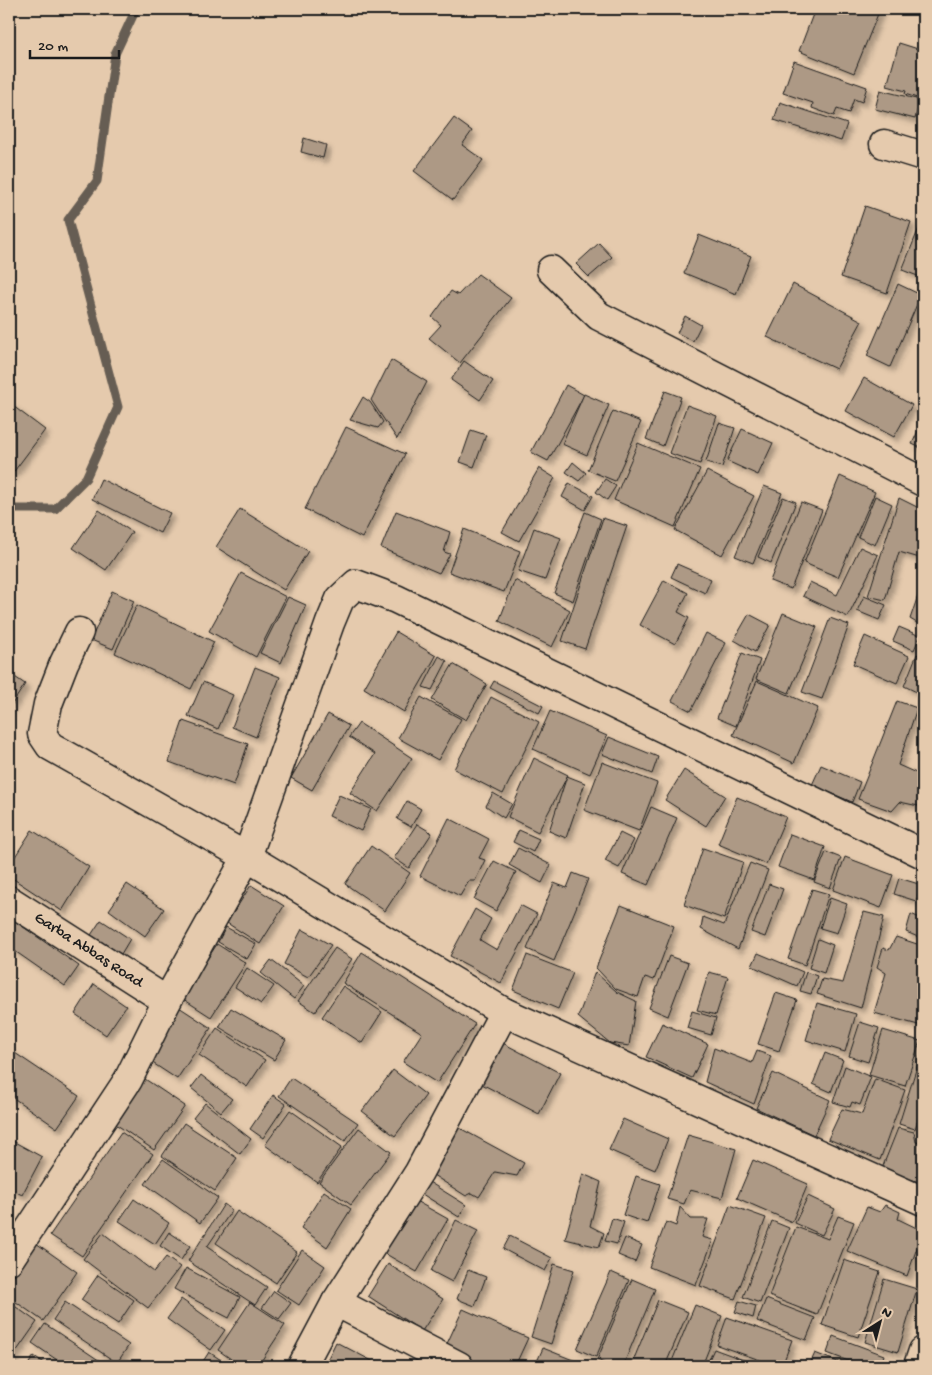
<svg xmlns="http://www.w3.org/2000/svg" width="932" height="1375" viewBox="0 0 932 1375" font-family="'Gochi Hand',sans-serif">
<defs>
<filter id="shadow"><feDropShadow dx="4.5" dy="4.5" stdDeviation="2.5" flood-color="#0004"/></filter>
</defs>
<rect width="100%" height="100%" fill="#e5caad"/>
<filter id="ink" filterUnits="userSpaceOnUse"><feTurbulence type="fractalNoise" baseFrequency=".02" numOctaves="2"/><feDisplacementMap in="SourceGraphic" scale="10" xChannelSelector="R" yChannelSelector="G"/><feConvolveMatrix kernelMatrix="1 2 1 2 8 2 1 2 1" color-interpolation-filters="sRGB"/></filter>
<g filter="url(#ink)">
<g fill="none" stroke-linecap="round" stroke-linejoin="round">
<polyline stroke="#665d52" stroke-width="9" points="9,509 55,509 86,478 118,407 68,220 97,181 115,54 136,9"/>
</g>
<g fill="#ad9985" stroke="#1c1c1c" filter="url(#shadow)">
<polygon points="815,9 880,9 854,73 799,51"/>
<polygon points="899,43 918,49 919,45 923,46 923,100 905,94 906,91 887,86"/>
<polygon points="794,61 867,87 862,102 854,99 849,113 837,109 834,116 812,108 813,103 783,93"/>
<polygon points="880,90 920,100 915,119 875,109"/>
<polygon points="780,102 847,124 841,141 774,120"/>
<polygon points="454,118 472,131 462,145 483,160 453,200 414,171"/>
<polygon points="304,138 326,145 323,158 301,152"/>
<polygon points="865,206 911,222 887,293 841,277"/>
<polygon points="921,223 923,224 923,278 902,270"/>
<polygon points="699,235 751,256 736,294 684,273"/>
<polygon points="599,243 612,257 589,277 576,264"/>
<polygon points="478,274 511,298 460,363 429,338 441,325 432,317 451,291 458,295"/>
<polygon points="793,284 862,321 836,369 767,337"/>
<polygon points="898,284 921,295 890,367 867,356"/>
<polygon points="685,316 701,325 693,341 677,333"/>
<polygon points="391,360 427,382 397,439 371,400"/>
<polygon points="464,361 493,381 480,400 451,380"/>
<polygon points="864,378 912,405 894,437 846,411"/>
<polygon points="566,385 584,395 548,461 531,452"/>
<polygon points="665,391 681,397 663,446 646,439"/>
<polygon points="584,394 609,405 587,455 562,444"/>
<polygon points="363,397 370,402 383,422 378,428 350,420"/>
<polygon points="9,403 45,430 9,478"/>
<polygon points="687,405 717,416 700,464 669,453"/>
<polygon points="613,411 641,422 615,481 588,470"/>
<polygon points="923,420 923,449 912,444"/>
<polygon points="719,423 735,428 722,467 706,462"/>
<polygon points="346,427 405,454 362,538 305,509"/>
<polygon points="742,429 773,443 758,475 727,461"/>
<polygon points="471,430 486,435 474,467 460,462"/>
<polygon points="638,443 700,469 675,527 614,500"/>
<polygon points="573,462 586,473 579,481 566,472"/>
<polygon points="539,468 555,478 519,541 502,532"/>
<polygon points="707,471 754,496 722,555 675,530"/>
<polygon points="840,476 875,492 838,577 804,563"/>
<polygon points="101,479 170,513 160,533 92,499"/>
<polygon points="605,479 616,486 607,500 596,492"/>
<polygon points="569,483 593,496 585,510 562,497"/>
<polygon points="764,486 782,493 753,563 735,556"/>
<polygon points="875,496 892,504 875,545 858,537"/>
<polygon points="783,497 796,502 771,563 758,557"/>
<polygon points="899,498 923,510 923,559 899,552 885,600 868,596"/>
<polygon points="801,502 822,510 791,589 770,581"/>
<polygon points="240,509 308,551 284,590 216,547"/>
<polygon points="99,510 132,532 106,570 73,548"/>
<polygon points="396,511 450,532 444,552 450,554 439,573 381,548"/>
<polygon points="585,512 601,519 573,601 554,593"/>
<polygon points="603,518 627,526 585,649 562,641"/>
<polygon points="534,528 561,538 545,580 518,571"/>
<polygon points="464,529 520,551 504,592 449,572"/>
<polygon points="860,547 878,555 848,617 803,596 810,582 837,595"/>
<polygon points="677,564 711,579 705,593 671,577"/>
<polygon points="241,573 286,597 256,657 209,631"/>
<polygon points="515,580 570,610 552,647 499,621"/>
<polygon points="664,580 688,593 678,612 689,618 675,644 640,625"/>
<polygon points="923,581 923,649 922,649 922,626 910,619"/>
<polygon points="112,591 134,601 113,649 91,640"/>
<polygon points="864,596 886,605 879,620 857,611"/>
<polygon points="288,597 306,605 281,663 260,653"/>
<polygon points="137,605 214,642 191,689 115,653"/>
<polygon points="783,613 817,627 789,693 756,679"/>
<polygon points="749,614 770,625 755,652 734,640"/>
<polygon points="830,618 849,625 822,699 802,692"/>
<polygon points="899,627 920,636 914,650 893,641"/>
<polygon points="396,632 436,656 404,712 364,688"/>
<polygon points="706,633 726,643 691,711 672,701"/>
<polygon points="865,636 909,656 897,683 853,664"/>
<polygon points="742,653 760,660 736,726 717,718"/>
<polygon points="917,654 923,657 923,695 904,686"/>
<polygon points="439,656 447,661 432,690 423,687"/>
<polygon points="453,664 487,684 466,720 432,700"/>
<polygon points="255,667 280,677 256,737 232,727"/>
<polygon points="9,673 25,684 9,709"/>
<polygon points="494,681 543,706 539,713 490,688"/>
<polygon points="757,681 818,708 794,763 733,735"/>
<polygon points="203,682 233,695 218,729 188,716"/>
<polygon points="421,697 461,719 438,760 398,738"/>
<polygon points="491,697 539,722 503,794 454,769"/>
<polygon points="897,701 917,708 898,765 923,776 923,807 900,802 892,811 858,799"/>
<polygon points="550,711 607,736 590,774 533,749"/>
<polygon points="328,714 349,726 312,790 291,778"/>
<polygon points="183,721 248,744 234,785 169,762"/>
<polygon points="359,723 412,758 377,811 350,793 375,754 349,737"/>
<polygon points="609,737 658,757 652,774 602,754"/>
<polygon points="534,758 568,775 538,832 508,817"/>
<polygon points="602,762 657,783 639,831 584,810"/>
<polygon points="821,765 860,782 852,802 812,785"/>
<polygon points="684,770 725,796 706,826 665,800"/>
<polygon points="567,776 585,783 566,838 549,831"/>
<polygon points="493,793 512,804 504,818 486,806"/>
<polygon points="339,795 371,809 361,831 329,816"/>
<polygon points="737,797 786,817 766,864 718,844"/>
<polygon points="407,801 421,809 411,827 397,819"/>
<polygon points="651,807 677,818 648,885 622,874"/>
<polygon points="449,818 489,839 479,858 485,860 475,881 469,881 460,896 420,876"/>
<polygon points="417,824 432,833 409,868 394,858"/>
<polygon points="32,830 89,867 62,911 9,876 9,866"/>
<polygon points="519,830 539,839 533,852 513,842"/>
<polygon points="620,833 634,840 619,868 605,861"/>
<polygon points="790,834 825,847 814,880 778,867"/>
<polygon points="371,846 410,873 385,911 345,884"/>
<polygon points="518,848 551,865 542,883 509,865"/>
<polygon points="703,848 743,862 724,919 684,905"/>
<polygon points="826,852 841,858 830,888 814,882"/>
<polygon points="845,857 893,875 881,908 833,890"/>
<polygon points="494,861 516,872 496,911 474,899"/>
<polygon points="750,863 768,870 738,949 701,929 703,917 724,925"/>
<polygon points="573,873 588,879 554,961 527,949 554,883 567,888"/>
<polygon points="899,878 922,885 916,901 894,894"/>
<polygon points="127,884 164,909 145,936 109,910"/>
<polygon points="769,884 783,889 765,937 751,932"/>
<polygon points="251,885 284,906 260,944 227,923"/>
<polygon points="812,889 829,894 805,965 788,959"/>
<polygon points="830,898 847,904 837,933 820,928"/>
<polygon points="520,905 537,914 501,983 450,956 475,909 491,919 480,940 497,950"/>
<polygon points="621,905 674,926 654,980 645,977 638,997 616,989 596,968"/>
<polygon points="864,912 884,917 861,1008 817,994 822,979 843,983"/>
<polygon points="923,913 923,939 906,932 911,914 920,918"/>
<polygon points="12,919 79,966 65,986 9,947 9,924"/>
<polygon points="101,920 130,939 121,954 91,935"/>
<polygon points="226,927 256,944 247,959 218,942"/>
<polygon points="302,929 331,945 308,977 284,964"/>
<polygon points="896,937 923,946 922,1026 874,1013 886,973 877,967 883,948 889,950"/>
<polygon points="818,939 833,945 824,973 809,968"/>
<polygon points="217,944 246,963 211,1017 177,995 190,986"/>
<polygon points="335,948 352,959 315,1012 298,1001"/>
<polygon points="362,952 475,1024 437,1083 403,1062 422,1033 343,983"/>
<polygon points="758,953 803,972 797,986 752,966"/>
<polygon points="527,955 573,973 558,1009 513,990"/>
<polygon points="669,956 688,963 668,1016 649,1008"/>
<polygon points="271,960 304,986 294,999 261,973"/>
<polygon points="247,968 274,986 261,1004 235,987"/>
<polygon points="595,972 617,992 636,1001 629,1046 610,1043 578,1017"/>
<polygon points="709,972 728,977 716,1015 697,1010"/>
<polygon points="806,972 817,976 811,994 800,991"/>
<polygon points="94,984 126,1006 106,1035 75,1014"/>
<polygon points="343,986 382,1012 362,1043 322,1017"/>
<polygon points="776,993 797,1000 779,1051 758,1044"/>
<polygon points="817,1003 856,1014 845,1052 806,1040"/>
<polygon points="179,1007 211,1028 177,1079 145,1058"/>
<polygon points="231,1008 286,1040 274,1060 219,1027"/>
<polygon points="692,1011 716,1018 711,1035 687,1028"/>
<polygon points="860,1022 879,1028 868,1062 849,1056"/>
<polygon points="662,1023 708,1044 692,1078 646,1057"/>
<polygon points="217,1028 265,1060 247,1087 199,1055"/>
<polygon points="883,1030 920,1041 905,1086 869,1075"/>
<polygon points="499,1041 560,1073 539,1114 478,1082"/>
<polygon points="923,1047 923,1103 915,1129 899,1124"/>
<polygon points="714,1048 752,1063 757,1051 771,1056 754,1104 705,1082"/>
<polygon points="9,1049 79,1096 57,1128 9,1095"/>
<polygon points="825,1053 843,1060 831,1092 813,1084"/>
<polygon points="845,1066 871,1077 860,1105 852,1102 850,1107 833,1102"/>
<polygon points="393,1070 426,1095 395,1136 362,1111"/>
<polygon points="773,1073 830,1100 814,1135 756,1108"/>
<polygon points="201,1075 232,1099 221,1112 191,1088"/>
<polygon points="291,1078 358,1123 345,1141 279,1096"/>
<polygon points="145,1079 185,1106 154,1150 114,1123"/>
<polygon points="875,1079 905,1090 880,1160 828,1139 842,1109 862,1114"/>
<polygon points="273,1095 286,1104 263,1138 250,1129"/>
<polygon points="205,1103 251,1139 240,1154 193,1118"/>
<polygon points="290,1110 342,1147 317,1182 265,1145"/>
<polygon points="623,1119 668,1139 655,1170 609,1150"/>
<polygon points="184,1123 237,1158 215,1191 162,1156"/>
<polygon points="456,1126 524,1163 517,1176 495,1172 479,1197 472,1193 466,1196 430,1173"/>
<polygon points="359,1128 391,1152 351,1205 319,1182"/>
<polygon points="898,1128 914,1132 916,1142 923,1144 923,1183 881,1171"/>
<polygon points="121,1132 153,1154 82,1256 50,1235"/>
<polygon points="688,1135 736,1149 722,1198 690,1190 684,1204 667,1199"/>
<polygon points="9,1139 42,1157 22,1195 9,1188"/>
<polygon points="163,1159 218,1198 200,1223 145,1184"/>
<polygon points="753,1160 808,1184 792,1222 737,1198"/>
<polygon points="583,1174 601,1182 590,1226 604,1233 599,1247 565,1239"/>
<polygon points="636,1176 660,1184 647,1223 623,1215"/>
<polygon points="429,1182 466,1205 459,1217 422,1194"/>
<polygon points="324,1191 351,1209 327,1247 301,1228"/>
<polygon points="808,1196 835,1209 822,1235 795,1223"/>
<polygon points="134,1199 169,1223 155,1244 119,1221"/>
<polygon points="414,1200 448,1219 417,1272 384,1253"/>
<polygon points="224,1204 232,1210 207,1247 267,1287 255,1305 188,1261"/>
<polygon points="730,1205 766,1218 735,1299 700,1286"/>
<polygon points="885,1205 900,1212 898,1219 923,1231 907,1276 847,1251 867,1207 880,1212"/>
<polygon points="680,1207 691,1219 708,1219 702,1237 713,1240 696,1285 649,1267 666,1222 676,1226"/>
<polygon points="237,1211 297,1252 276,1283 216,1243"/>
<polygon points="838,1216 854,1222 817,1315 769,1296 796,1227 828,1239"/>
<polygon points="612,1218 624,1222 617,1244 605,1241"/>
<polygon points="456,1220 478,1231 452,1282 431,1271"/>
<polygon points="772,1221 789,1228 760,1303 743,1297"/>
<polygon points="169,1232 190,1246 181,1260 160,1246"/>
<polygon points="103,1233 154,1272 166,1257 180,1267 148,1308 83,1259"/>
<polygon points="510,1236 552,1258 545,1271 503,1249"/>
<polygon points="625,1238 642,1245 635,1262 618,1255"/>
<polygon points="36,1243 77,1272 43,1321 9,1297 9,1282"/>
<polygon points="302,1250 325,1266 299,1305 276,1290"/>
<polygon points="844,1260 880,1272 858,1337 822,1325"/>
<polygon points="388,1264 443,1299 422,1331 368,1296"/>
<polygon points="554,1264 574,1270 551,1344 531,1337"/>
<polygon points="186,1268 240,1297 229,1318 174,1289"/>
<polygon points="468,1270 486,1277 475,1306 457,1299"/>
<polygon points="611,1272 629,1280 596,1357 577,1349"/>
<polygon points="98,1275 134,1300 118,1324 81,1300"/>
<polygon points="632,1279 655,1289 623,1366 611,1366 597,1360"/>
<polygon points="884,1279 917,1289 898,1352 865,1342"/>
<polygon points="274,1291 291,1303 279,1319 262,1308"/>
<polygon points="181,1299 225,1330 211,1350 167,1319"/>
<polygon points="766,1299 815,1318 806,1340 757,1321"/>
<polygon points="658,1300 688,1312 665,1366 631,1366"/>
<polygon points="739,1301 756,1306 753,1318 735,1312"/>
<polygon points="9,1302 37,1322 9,1362"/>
<polygon points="65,1302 129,1345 117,1363 53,1320"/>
<polygon points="250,1302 285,1325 258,1366 241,1366 218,1350"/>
<polygon points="695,1305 722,1316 702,1366 670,1366"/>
<polygon points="463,1309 528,1338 515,1366 486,1366 445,1348"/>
<polygon points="727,1317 792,1340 782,1366 777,1366 717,1345"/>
<polygon points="45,1324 106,1365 105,1366 66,1366 32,1343"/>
<polygon points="833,1336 884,1355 880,1366 862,1366 827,1353"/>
<polygon points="336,1342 374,1362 372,1366 324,1366"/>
<polygon points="543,1348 588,1366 535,1366"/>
<polygon points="714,1349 760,1366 706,1366"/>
<polygon points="209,1352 230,1366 200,1366"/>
<polygon points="815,1353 848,1366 809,1366"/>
<polygon points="34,1356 49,1366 27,1366"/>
</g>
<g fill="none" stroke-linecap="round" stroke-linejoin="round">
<defs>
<g id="street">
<polyline points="884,144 923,156"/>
<polyline points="551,270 599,316 923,482"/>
<polyline points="79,632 64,663 48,704 42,734 50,746 247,857 504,1012 923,1201"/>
<path id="s1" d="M 9,900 L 167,1001"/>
<polyline points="9,1260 128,1080 167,1001 247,857 330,623 340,599 356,584 396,599 923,854"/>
<polyline points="336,1302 459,1366"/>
<polyline points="302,1366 336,1302 419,1172 504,1012"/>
<polyline points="918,1366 923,1351"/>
</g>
</defs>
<use href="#street" stroke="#1c1c1c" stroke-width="31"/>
<use href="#street" stroke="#e5caad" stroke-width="28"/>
</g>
</g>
<g text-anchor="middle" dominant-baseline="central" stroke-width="5" stroke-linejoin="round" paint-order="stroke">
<g font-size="16" fill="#1c1c1c" stroke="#e5caad">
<text stroke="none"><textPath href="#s1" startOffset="94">Garba Abbas Road</textPath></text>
</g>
</g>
<rect width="932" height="1375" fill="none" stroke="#e5caad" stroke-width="30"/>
<rect x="15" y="15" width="902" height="1345" fill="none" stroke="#1c1c1c" stroke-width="2" filter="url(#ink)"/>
<g transform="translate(880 1322) rotate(36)" stroke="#e5caad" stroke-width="4" paint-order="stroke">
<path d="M0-4L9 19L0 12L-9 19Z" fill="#1c1c1c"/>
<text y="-8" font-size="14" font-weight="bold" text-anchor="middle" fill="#1c1c1c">N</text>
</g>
<path d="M30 50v8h89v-8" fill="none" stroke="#1c1c1c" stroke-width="2.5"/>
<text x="38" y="50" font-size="15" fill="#1c1c1c" stroke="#e5caad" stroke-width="4" paint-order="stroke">20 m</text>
</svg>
